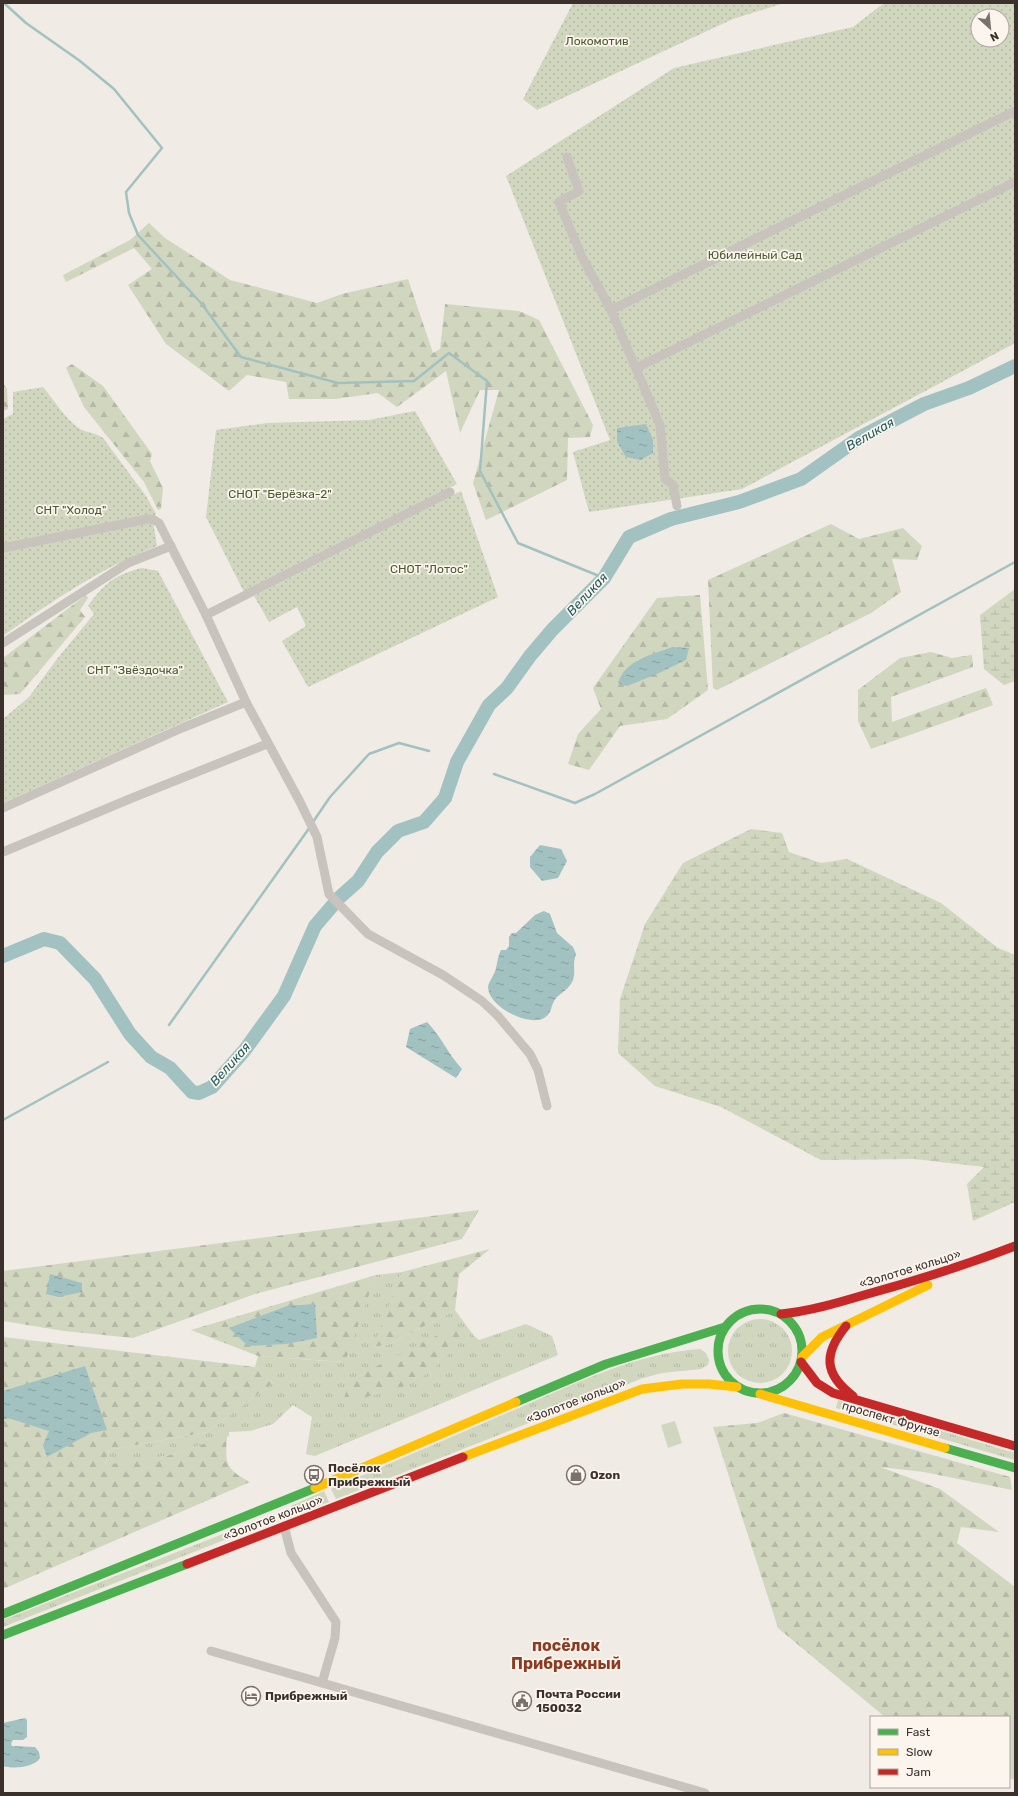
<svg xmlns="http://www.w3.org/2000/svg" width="1018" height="1796" viewBox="0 0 1018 1796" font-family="Rubik,sans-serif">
<defs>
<pattern id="grass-tufts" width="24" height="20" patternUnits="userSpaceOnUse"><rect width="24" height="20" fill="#d1d6bf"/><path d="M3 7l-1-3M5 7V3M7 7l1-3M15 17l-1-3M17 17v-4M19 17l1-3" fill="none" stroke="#b4b8a4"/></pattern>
<pattern id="forest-firs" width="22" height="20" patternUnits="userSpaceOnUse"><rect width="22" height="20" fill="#d1d6bf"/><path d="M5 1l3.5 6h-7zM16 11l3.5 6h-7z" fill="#b4b8a4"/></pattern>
<pattern id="wetland-marsh" width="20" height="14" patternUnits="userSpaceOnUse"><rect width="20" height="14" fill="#d1d6bf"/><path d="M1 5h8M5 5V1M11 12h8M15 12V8" fill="none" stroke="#b4b8a4"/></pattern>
<pattern id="garden-dots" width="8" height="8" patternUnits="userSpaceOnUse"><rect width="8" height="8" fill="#d1d6bf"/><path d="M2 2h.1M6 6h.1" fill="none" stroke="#b4b8a4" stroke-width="1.8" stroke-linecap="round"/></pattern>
<pattern id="water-ripples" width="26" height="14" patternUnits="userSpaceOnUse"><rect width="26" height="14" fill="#a1c2c1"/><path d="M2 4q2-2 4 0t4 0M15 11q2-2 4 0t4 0" fill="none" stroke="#849e9d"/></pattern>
</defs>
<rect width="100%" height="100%" fill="#f0ebe5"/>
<g fill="url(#grass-tufts)">
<polygon points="402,1272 374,1347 390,1344 455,1310 474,1336 479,1340 526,1324 552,1336 558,1355 315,1456 306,1454 312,1417 293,1405 273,1424 250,1431 229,1432 229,1436 171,1455 105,1466 109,1450 207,1432 273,1383 255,1367 258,1356 342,1362 376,1275"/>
<circle cx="760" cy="1351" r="32"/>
<path d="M 700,1349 L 706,1353 L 709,1360 L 708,1365 L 701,1369 L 662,1373 L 643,1378 L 336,1499 L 331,1489 C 394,1462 456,1435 519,1408 C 576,1383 637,1353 700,1349 Z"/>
<polygon points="838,1400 1015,1453 1015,1460 836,1408"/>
<polygon points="324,1491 329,1502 294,1514 291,1510 291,1506"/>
<polygon points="269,1516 273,1518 270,1522 3,1627 3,1620"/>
</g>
<g fill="url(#forest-firs)">
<polygon points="149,223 165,238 230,280 317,303 342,294 408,279 433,353 440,349 445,304 519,311 539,320 593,425 590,437 568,438 567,480 486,520 473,483 499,390 480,390 460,433 446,371 397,407 378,393 335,399 289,399 286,382 247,375 229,391 166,344 128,285 152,269 134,248 66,282 63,275 130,240"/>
<polygon points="72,364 103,386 152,454 150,461 163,488 161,509 158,510 144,482 84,407 66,368"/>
<polygon points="3,383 7,389 8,409 3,411"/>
<polygon points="831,524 859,539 903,528 922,546 917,560 892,559 901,592 871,613 717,690 713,688 708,580"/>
<polygon points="86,595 88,598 80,610 85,617 20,694 3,695 3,658"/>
<polygon points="700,595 708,690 667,719 620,726 589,770 568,764 578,734 601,709 593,688 657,598"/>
<polygon points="931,652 952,658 972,655 973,667 891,697 892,722 986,688 993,705 871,749 858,721 858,690 900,658"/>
<polygon points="479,1210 462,1239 255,1294 133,1338 64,1331 3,1321 3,1271"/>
<polygon points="490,1249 459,1274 455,1310 390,1344 373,1347 402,1272"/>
<polygon points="376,1275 345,1362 258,1356 191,1330"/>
<path d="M 453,1327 L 470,1331 C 454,1349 433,1373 412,1383 C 390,1392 366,1398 343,1401 L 350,1380 Z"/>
<path d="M 3,1337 L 255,1367 L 273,1383 L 207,1432 L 109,1450 L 105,1465 L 171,1455 L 227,1436 C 225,1463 225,1469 250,1482 L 3,1589 Z"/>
<polygon points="784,1413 1010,1477 1012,1490 924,1472 880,1467 940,1489 999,1532 961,1527 957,1543 1015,1587 1015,1780 1009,1778 1009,1717 885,1717 778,1628 713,1427 757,1423"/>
</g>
<g fill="url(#wetland-marsh)">
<polygon points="1015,589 1015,681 1004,685 984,669 980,615"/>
<polygon points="751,829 782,833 789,852 821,863 847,859 941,903 998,948 1015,955 1015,1202 973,1221 967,1184 984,1167 914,1159 821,1160 721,1107 655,1086 618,1053 620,999 645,924 683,863"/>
</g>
<g fill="url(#garden-dots)" fill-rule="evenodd">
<polygon points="573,3 784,3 733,19 537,110 523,99"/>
<path d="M 884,3 L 1015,3 L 1015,343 L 742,489 L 589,512 L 573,452 L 610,440 L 506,176 L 674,68 L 853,27 ZM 978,16 L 1002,16 L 1002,40 L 978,40 Z"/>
<path d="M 43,387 C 54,400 65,419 80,429 C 87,433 94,432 103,438 L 146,496 L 156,514 L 153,522 L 157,546 C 101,568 52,601 3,636 L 3,419 L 13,414 L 13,392 Z"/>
<polygon points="415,411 457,484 244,592 206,517 216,430 268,423 369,420"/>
<polygon points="461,491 498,597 308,687 282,641 306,626 297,607 269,622 254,596"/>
<path d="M 142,568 L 158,571 L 228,702 L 3,803 L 3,719 L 29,697 L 57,659 L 94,614 L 88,606 C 105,583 114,575 142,568 Z"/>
</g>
<polygon fill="#d1d6bf" points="675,1421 682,1443 668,1448 661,1425"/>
<g fill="url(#water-ripples)">
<polygon points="646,424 653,440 653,453 641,460 626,457 617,442 617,428"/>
<path d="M 672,647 L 689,648 L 686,660 L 657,674 L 627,686 L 618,683 C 625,660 652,655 672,647 Z"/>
<polygon points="540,845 561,849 567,861 558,878 542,881 530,867 530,857"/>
<path d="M 544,911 L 550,914 L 557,933 L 573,947 L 576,954 C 572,965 576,971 573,980 C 570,988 561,993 556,998 C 550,1005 553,1013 544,1018 C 527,1027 488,1006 488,987 C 489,981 495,974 496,968 C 498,960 497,959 501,950 L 506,950 L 509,946 L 509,937 L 512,933 L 516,933 L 535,915 Z"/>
<path d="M 427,1022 C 441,1036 448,1054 462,1069 L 456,1078 L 406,1047 L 410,1029 Z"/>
<polygon points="50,1274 82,1283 82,1292 59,1297 46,1294"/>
<polygon points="315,1304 317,1338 286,1344 248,1346 229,1328 287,1306"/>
<polygon points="85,1366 107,1430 91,1433 47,1457 43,1445 49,1431 8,1418 3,1420 3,1391"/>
<path d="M 25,1718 L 27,1720 L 27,1737 L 23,1740 L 13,1740 L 11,1744 L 12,1746 L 35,1747 L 39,1752 L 40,1758 C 33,1768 13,1769 3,1766 L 3,1723 Z"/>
</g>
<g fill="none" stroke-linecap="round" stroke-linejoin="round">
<g stroke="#a1c2c1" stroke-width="2.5">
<polyline points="4,3 26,23 80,61 114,89 162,148 126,192 129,213 138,235 201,303 241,357 338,383 414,381 449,353 487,381 480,471 518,543 604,578"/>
<polyline points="494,774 575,803 595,794 1015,562"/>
<polyline points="313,822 330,797 369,754 399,743 429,751"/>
<polyline points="169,1025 310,827"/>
<polyline points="3,1120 108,1062"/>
</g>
<g stroke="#a1c2c1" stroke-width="14">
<polyline points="340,897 358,881 377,852 398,831 424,822 445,798 457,762 489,705 507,688 530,656 552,630 604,578 629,537 671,519 739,502 801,479 859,438 924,404 969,388 1015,366"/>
<polyline points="3,956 44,939 60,943 95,979 130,1034 151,1057 170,1068 192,1092 199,1093 212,1087 244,1051 284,996 315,926 333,905"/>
</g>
<g stroke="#c9c3be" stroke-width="9">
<polyline points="567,157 579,191 559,202 582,257 611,310 660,425 665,479 673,485 677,506"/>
<polyline points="611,310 1015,111"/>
<polyline points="636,368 1015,182"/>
<polyline points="3,548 148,519 154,520 159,523 206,615 246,702 299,800 317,837 329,894 368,934 443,975 482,1001 498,1016 530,1054 538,1070 547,1106"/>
<polyline points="206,615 450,492"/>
<polyline points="3,643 128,563 171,546"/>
<polyline points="3,808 182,728 246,702"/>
<polyline points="3,852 132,798 267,744"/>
<polyline points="284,1526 291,1553 336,1622 335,1638 322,1683"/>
<polyline points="211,1651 705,1793"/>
</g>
<g stroke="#4caf50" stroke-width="9">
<circle cx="760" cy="1351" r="42"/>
<polyline points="516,1402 606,1364 725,1327"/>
<polyline points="945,1448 1015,1468"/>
<polyline points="3,1614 315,1488"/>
<polyline points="3,1635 187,1564"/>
</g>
<g stroke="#ffc107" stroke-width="9">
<polyline points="802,1357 822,1337 928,1285"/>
<polyline points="760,1394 945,1448"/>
<polyline points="463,1457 642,1389 682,1384 709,1384 737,1387"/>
<polyline points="315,1488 516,1402"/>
</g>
<g stroke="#c62828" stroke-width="9">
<path d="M 781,1314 C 810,1311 837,1303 864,1295 C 915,1281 966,1265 1015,1246"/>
<path d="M 846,1326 C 823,1354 824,1374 853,1396"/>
<polyline points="801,1362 817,1383 833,1393 1015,1446"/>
<polyline points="187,1564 463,1457"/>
</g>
</g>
<defs>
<symbol id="bus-ring" viewBox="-11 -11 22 22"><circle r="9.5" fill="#fbf5ee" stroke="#7a716c" stroke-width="1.5"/><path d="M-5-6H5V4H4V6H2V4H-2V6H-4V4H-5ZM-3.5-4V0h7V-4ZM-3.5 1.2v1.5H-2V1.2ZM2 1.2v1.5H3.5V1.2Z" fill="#7a716c"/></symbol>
<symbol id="shop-ring" viewBox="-11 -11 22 22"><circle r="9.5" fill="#fbf5ee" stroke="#7a716c" stroke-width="1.5"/><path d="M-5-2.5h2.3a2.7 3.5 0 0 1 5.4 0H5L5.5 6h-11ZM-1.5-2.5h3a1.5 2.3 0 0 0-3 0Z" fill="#7a716c"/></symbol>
<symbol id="hotel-ring" viewBox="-11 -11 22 22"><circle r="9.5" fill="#fbf5ee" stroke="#7a716c" stroke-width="1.5"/><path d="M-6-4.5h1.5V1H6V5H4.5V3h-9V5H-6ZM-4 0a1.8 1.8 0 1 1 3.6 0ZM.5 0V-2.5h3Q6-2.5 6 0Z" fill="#7a716c"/></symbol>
<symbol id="civic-ring" viewBox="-11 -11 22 22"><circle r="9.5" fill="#fbf5ee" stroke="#7a716c" stroke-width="1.5"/><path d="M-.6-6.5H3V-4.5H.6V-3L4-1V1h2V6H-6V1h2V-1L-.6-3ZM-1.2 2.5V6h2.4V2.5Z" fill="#7a716c"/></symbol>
</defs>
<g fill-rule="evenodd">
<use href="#bus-ring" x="303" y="1464" width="22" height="22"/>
<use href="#shop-ring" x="565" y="1464" width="22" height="22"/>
<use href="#hotel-ring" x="240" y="1685" width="22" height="22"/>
<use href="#civic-ring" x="511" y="1690" width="22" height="22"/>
</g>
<g text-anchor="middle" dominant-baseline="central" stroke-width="3.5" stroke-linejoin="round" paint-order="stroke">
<g font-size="12" fill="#4a5a2e" stroke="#fbf5ee">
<text x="597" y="41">Локомотив</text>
<text x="755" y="255">Юбилейный Сад</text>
<text x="280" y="494">СНОТ "Берёзка-2"</text>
<text x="71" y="510">СНТ "Холод"</text>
<text x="429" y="569">СНОТ "Лотос"</text>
<text x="135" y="670">СНТ "Звёздочка"</text>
</g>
<g font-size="12" fill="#3b302b" stroke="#fbf5ee">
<text transform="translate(910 1269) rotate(-17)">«Золотое кольцо»</text>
<text transform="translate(576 1401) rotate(-21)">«Золотое кольцо»</text>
<text transform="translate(891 1419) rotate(16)">проспект Фрунзе</text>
<text transform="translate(273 1518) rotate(-21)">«Золотое кольцо»</text>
</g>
<g font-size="12" font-weight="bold" fill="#3b302b" stroke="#fbf5ee" text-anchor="start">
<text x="328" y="1468">Посёлок<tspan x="328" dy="14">Прибрежный</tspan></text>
<text x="590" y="1475">Ozon</text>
<text x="536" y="1694">Почта России<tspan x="536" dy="14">150032</tspan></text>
<text x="265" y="1696">Прибрежный</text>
</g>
<g font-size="13" font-style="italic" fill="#1f5a5e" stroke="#fbf5ee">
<text transform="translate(870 434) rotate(-30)">Великая</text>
<text transform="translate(587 594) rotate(-47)">Великая</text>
<text transform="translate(230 1064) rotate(-48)">Великая</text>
</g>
<g font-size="16" font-weight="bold" fill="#8c3b22" stroke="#fbf5ee">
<text x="566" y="1645">посёлок<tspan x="566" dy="18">Прибрежный</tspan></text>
</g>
</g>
<rect width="1018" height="1796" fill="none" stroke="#3b302b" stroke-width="8"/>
<rect x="870" y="1716" width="140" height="72" fill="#fbf5ee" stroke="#aea6a0"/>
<rect x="878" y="1729" width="20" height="6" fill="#4caf50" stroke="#aea6a0"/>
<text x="906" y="1736" font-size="12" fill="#3b302b">Fast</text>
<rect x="878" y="1749" width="20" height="6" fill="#ffc107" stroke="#aea6a0"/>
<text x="906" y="1756" font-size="12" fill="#3b302b">Slow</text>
<rect x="878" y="1769" width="20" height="6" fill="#c62828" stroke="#aea6a0"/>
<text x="906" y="1776" font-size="12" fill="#3b302b">Jam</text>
<g transform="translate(990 28) rotate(153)"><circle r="19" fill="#fbf5ee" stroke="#aea6a0"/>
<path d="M0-3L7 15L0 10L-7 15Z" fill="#7a716c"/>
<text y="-6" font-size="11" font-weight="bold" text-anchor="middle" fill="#3b302b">N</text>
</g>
</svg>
